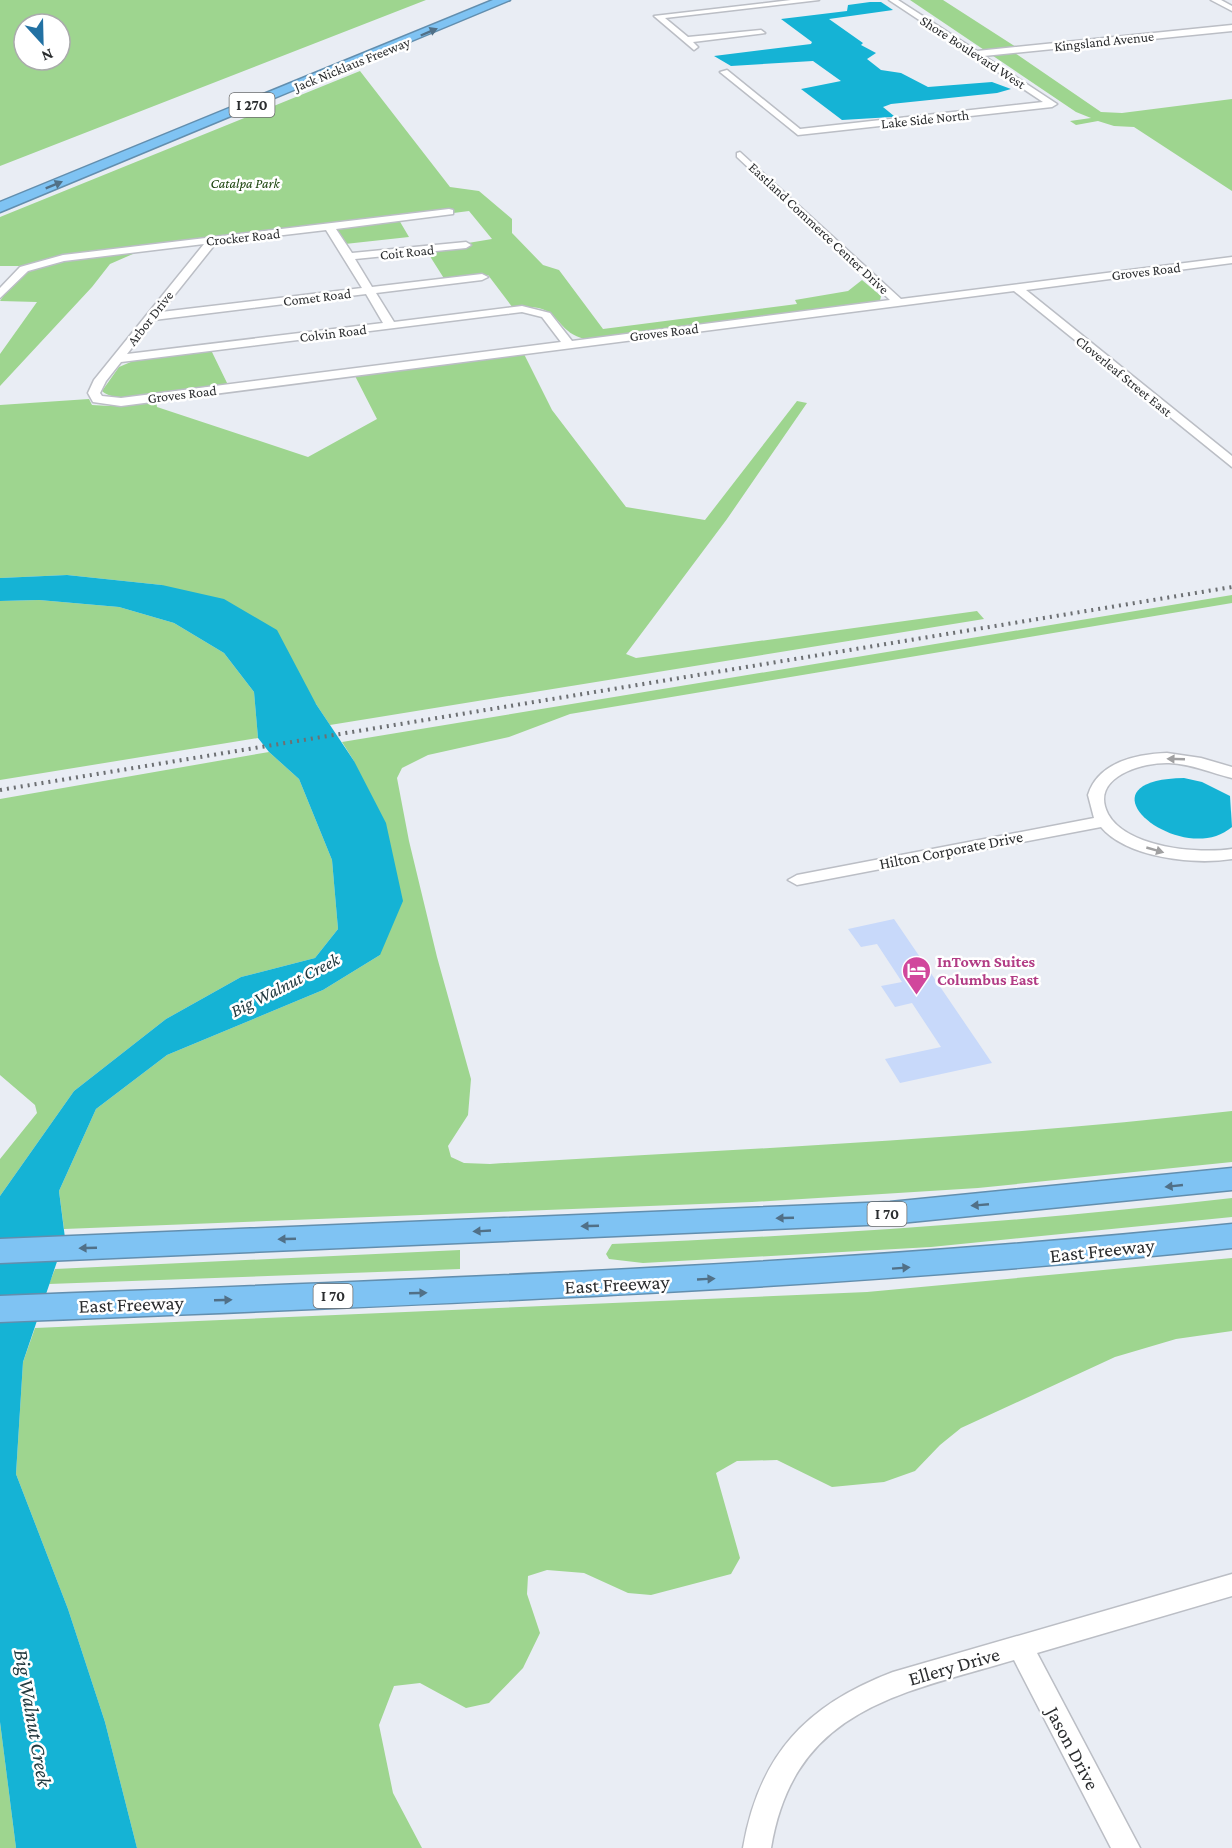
<svg xmlns="http://www.w3.org/2000/svg" width="1232" height="1848" viewBox="0 0 1232 1848" font-family="'Crimson Pro',serif">
<rect width="100%" height="100%" fill="#e9edf4"/>
<g fill="#9ed58f" fill-rule="evenodd">
<path d="M 0,0 L 426,0 L 0,166 ZM 24,24 L 60,24 L 60,60 L 24,60 Z"/>
<polygon points="910,0 943,0 1016,47 1009,49 1101,112 1122,113 1232,99 1232,191 1134,127 1114,126 1098,121 1076,125 1070,121 1091,118 1076,112"/>
<path d="M 360,71 L 450,187 L 479,191 L 512,219 L 512,233 L 543,265 L 559,270 L 603,329 L 797,304 L 795,300 L 848,291 L 862,280 L 881,296 L 880,301 L 585,339 C 560,333 560,315 542,309 C 533,306 522,307 513,308 L 488,275 L 445,280 L 426,250 L 492,239 L 469,211 L 399,220 L 409,237 L 345,244 L 333,228 L 142,250 L 110,264 L 92,287 L 0,386 L 0,354 L 37,302 L 0,301 L 23,266 L 0,266 L 0,217 Z"/>
<path d="M 211,350 L 228,385 C 203,389 119,408 102,391 L 119,367 L 133,361 Z"/>
<polygon points="523,352 552,410 626,507 705,520 797,401 807,403 727,519 626,654 636,658 977,611 984,619 330,725 316,704 162,585 67,575 0,578 0,405 89,399 92,405 110,406 156,400 157,407 308,457 377,419 354,374"/>
<path d="M 1232,595 L 1232,603 L 570,714 L 509,737 L 428,755 L 402,768 L 397,778 L 409,841 L 437,957 L 471,1079 L 468,1115 L 448,1146 L 451,1157 L 464,1163 L 490,1164 C 737,1149 986,1139 1232,1111 L 1232,1162 L 978,1188 L 752,1202 L 64,1229 L 59,1191 L 96,1109 L 167,1055 L 323,990 L 380,955 L 354,761 L 342,742 Z"/>
<polygon points="39,600 119,607 174,623 224,653 254,692 258,738 0,780 0,601"/>
<polygon points="269,752 299,779 332,860 338,929 315,958 241,977 166,1019 74,1091 0,1196 0,1159 37,1113 35,1105 0,1075 0,799"/>
<path d="M 1232,1198 L 1232,1217 L 931,1247 L 643,1263 L 609,1259 L 606,1254 L 612,1244 C 819,1235 1026,1222 1232,1198 Z"/>
<polygon points="460,1250 460,1269 49,1284 55,1269"/>
<polygon points="1232,1258 1232,1331 1176,1339 1115,1357 961,1428 940,1445 915,1471 884,1482 832,1487 777,1460 737,1461 716,1473 740,1558 731,1574 651,1595 628,1593 584,1573 547,1570 528,1576 527,1594 540,1633 523,1668 489,1703 466,1708 420,1683 394,1686 379,1725 393,1793 422,1848 137,1848 105,1722 68,1609 16,1474 23,1362 35,1328 867,1292"/>
<polygon points="0,1722 16,1848 0,1848"/>
</g>
<g fill="#15b3d5">
<polygon points="870,2 881,2 893,10 829,19 863,43 861,45 876,53 867,59 881,70 901,73 928,87 992,82 1011,89 997,93 891,104 883,107 894,116 892,117 842,120 801,89 841,81 813,61 731,66 714,56 811,44 812,42 781,19 847,11 848,5"/>
<polygon points="67,575 162,585 224,599 277,630 316,704 354,761 386,823 403,901 380,955 323,990 167,1055 96,1109 59,1191 65,1238 23,1362 16,1474 68,1609 105,1722 137,1848 16,1848 0,1722 0,1196 74,1091 166,1019 241,977 315,958 338,929 332,860 299,779 269,752 258,738 254,692 224,653 174,623 119,607 39,600 0,601 0,578"/>
<path d="M 1184,778 L 1202,782 L 1230,796 L 1232,827 C 1182,870 1070,780 1184,778 Z"/>
</g>
<polygon fill="#c8d9fa" points="894,919 992,1063 900,1083 885,1059 941,1047 912,1003 895,1007 881,986 902,982 877,944 861,947 848,929"/>
<g fill="none" stroke-linecap="round" stroke-linejoin="round">
<defs>
<g id="minor">
<polygon points="791,0 819,0 665,18 688,37 761,30 765,33 693,42 698,47 694,50 654,16"/>
<polygon points="889,0 898,0 977,51 1232,25 1232,31 984,56 1057,104 1052,107 798,135 720,72 727,70 800,129 1043,102"/>
<polygon points="1211,0 1221,0 1232,6 1232,11"/>
<path d="M 740,152 L 901,299 L 1232,257 L 1232,263 L 1026,290 L 1232,456 L 1232,467 L 1014,291 L 121,406 L 93,402 L 88,393 L 94,380 L 204,244 L 64,261 L 28,271 L 0,298 L 0,288 L 20,267 L 63,255 L 449,209 L 453,210 L 453,214 L 336,229 L 352,253 L 466,242 L 471,245 L 466,248 L 355,259 L 372,287 L 482,274 L 488,277 L 482,280 L 376,293 L 394,322 L 522,306 L 550,313 L 572,341 L 890,300 L 737,157 L 737,153 ZM 326,230 L 362,288 L 161,312 L 216,243 ZM 366,294 L 383,323 L 127,354 L 154,320 ZM 522,312 L 542,317 L 561,342 L 121,398 L 102,396 L 100,393 L 106,381 L 121,362 Z"/>
<path d="M 1167,753 L 1201,758 L 1232,767 L 1232,778 C 1211,773 1192,764 1169,763 C 1143,762 1089,777 1108,814 C 1127,848 1198,854 1232,849 L 1232,859 C 1195,865 1127,858 1101,827 L 797,885 L 788,880 L 797,875 L 1094,818 L 1088,795 C 1098,762 1137,754 1167,753 Z"/>
<path d="M 1232,1574 L 1232,1596 L 1037,1653 L 1140,1848 L 1111,1848 L 1014,1660 C 899,1694 794,1709 771,1848 L 743,1848 C 759,1755 806,1705 893,1672 Z"/>
</g>
<g id="highway">
<polygon points="493,0 510,0 0,212 0,202"/>
<polygon points="1232,1168 1232,1190 890,1224 0,1263 0,1239 890,1202"/>
<path d="M 1232,1224 L 1232,1248 C 822,1291 411,1305 0,1322 L 0,1296 C 411,1280 822,1266 1232,1224 Z"/>
</g>
</defs>
<use href="#minor" stroke="#bbbec5" stroke-width="3"/>
<use href="#highway" stroke="#628eae" stroke-width="3"/>
<use href="#minor" fill="#fff" fill-rule="evenodd"/>
<use href="#highway" fill="#7fc3f3" fill-rule="evenodd"/>
<polyline stroke="#6d7073" stroke-width="4" stroke-dasharray="2 5" stroke-linecap="butt" points="0,790 1232,587"/>
</g>
<defs><path id="oneway-solid" d="M-6-.8H1V-3.2L6.5 0L1 3.2V.8H-6Z" transform="scale(1.5)"/></defs>
<g fill="#517087">
<use href="#oneway-solid" transform="translate(429 32) rotate(-23)"/>
<use href="#oneway-solid" transform="translate(54 185) rotate(-22)"/>
<use href="#oneway-solid" transform="translate(1174 1186) rotate(174)"/>
<use href="#oneway-solid" transform="translate(980 1205) rotate(175)"/>
<use href="#oneway-solid" transform="translate(785 1218) rotate(178)"/>
<use href="#oneway-solid" transform="translate(590 1226) rotate(178)"/>
<use href="#oneway-solid" transform="translate(482 1231) rotate(177)"/>
<use href="#oneway-solid" transform="translate(287 1239) rotate(178)"/>
<use href="#oneway-solid" transform="translate(88 1248) rotate(178)"/>
<use href="#oneway-solid" transform="translate(901 1268) rotate(-4)"/>
<use href="#oneway-solid" transform="translate(706 1279) rotate(-3)"/>
<use href="#oneway-solid" transform="translate(418 1293) rotate(-2)"/>
<use href="#oneway-solid" transform="translate(223 1300) rotate(-2)"/>
</g>
<g fill="#a0a0a1">
<use href="#oneway-solid" transform="translate(1176 759) rotate(-178)"/>
<use href="#oneway-solid" transform="translate(1155 850) rotate(16)"/>
</g>
<defs>
<symbol id="hotel-pin" viewBox="-11 -11 22 30"><path d="M0 17L-7.5 6A9.5 9.5 0 1 1 7.5 6Z" fill="#d1479c" stroke="#fff"/><path d="M-6-4.5h1.5V1H6V5H4.5V3h-9V5H-6ZM-4 0a1.8 1.8 0 1 1 3.6 0ZM.5 0V-2.5h3Q6-2.5 6 0Z" fill="#fff"/></symbol>
</defs>
<g fill-rule="evenodd">
<use href="#hotel-pin" x="900" y="954" width="33" height="45"/>
</g>
<g text-anchor="middle" dominant-baseline="central" stroke-width="5" stroke-linejoin="round" paint-order="stroke">
<g font-size="14" fill="#2b2d2f" stroke="#fff">
<text transform="translate(1104 41) rotate(-6)">Kingsland Avenue</text>
<text transform="translate(973 52) rotate(33)">Shore Boulevard West</text>
<text transform="translate(352 64) rotate(-22)">Jack Nicklaus Freeway</text>
<text transform="translate(925 119) rotate(-6)">Lake Side North</text>
<text transform="translate(819 228) rotate(43)">Eastland Commerce Center Drive</text>
<text transform="translate(243 237) rotate(-6)">Crocker Road</text>
<text transform="translate(407 252) rotate(-6)">Coit Road</text>
<text transform="translate(1146 271) rotate(-7)">Groves Road</text>
<text transform="translate(317 297) rotate(-7)">Comet Road</text>
<text transform="translate(150 318) rotate(-52)">Arbor Drive</text>
<text transform="translate(664 332) rotate(-7)">Groves Road</text>
<text transform="translate(333 333) rotate(-7)">Colvin Road</text>
<text transform="translate(1124 376) rotate(39)">Cloverleaf Street East</text>
<text transform="translate(182 394) rotate(-7)">Groves Road</text>
</g>
<g font-size="14" font-style="italic" fill="#1d450f" stroke="#fff">
<text x="245" y="183">Catalpa Park</text>
</g>
<g fill="#fff" stroke="#6b6c6d" stroke-width="1.5">
<rect x="229.5" y="93" width="45" height="24" rx="4.5"/>
<rect x="867.5" y="1202" width="39" height="24" rx="4.5"/>
<rect x="313.5" y="1284" width="39" height="24" rx="4.5"/>
</g>
<g font-size="15" font-weight="bold" fill="#2b2d2f">
<text x="252" y="105">I 270</text>
<text x="887" y="1214">I 70</text>
<text x="333" y="1296">I 70</text>
</g>
<g font-size="16" fill="#2b2d2f" stroke="#fff">
<text transform="translate(951 850) rotate(-11)">Hilton Corporate Drive</text>
</g>
<g font-size="16" font-weight="bold" fill="#b23c85" stroke="#fff" text-anchor="start">
<text x="937" y="961">InTown Suites<tspan x="937" dy="18">Columbus East</tspan></text>
</g>
<g font-size="18" font-style="italic" fill="#21383e" stroke="#fff">
<text transform="translate(285 985) rotate(-27)">Big Walnut Creek</text>
</g>
<g font-size="20" fill="#2b2d2f" stroke="#fff">
<text transform="translate(1102 1250) rotate(-6)">East Freeway</text>
<text transform="translate(617 1284) rotate(-3)">East Freeway</text>
<text transform="translate(131 1304) rotate(-2)">East Freeway</text>
<text transform="translate(954 1666) rotate(-16)">Ellery Drive</text>
<text transform="translate(1073 1748) rotate(62)">Jason Drive</text>
</g>
<g font-size="21" font-style="italic" fill="#21383e" stroke="#fff">
<text transform="translate(33 1718) rotate(80)">Big Walnut Creek</text>
</g>
</g>
<g transform="translate(42 42) rotate(158)"><circle r="28" fill="#ffffff" stroke="#aaabac" stroke-width="1.5"/>
<path d="M0-4.5L10 22L0 15L-10 22Z" fill="#2271a3"/>
<text y="-9" font-size="16" font-weight="bold" text-anchor="middle" fill="#2b2d2f">N</text>
</g>
</svg>
